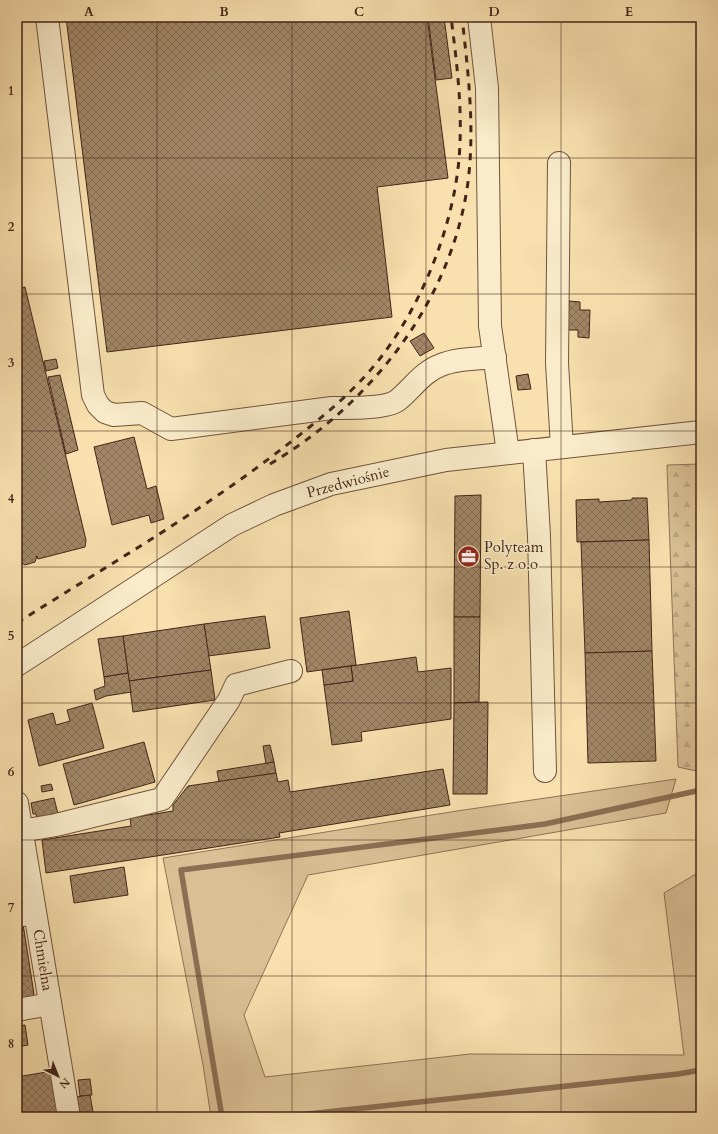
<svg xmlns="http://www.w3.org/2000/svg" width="718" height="1134" viewBox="0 0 718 1134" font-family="Cardo,serif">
<defs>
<pattern id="forest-firs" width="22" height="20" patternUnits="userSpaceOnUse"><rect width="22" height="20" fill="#d9c195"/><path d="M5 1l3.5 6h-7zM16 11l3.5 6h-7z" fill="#bba680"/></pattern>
<pattern id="building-cross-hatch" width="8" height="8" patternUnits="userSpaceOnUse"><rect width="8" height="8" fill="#a18767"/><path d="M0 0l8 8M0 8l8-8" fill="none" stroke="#856e54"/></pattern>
</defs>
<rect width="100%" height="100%" fill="#f8e1af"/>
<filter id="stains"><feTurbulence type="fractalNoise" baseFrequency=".005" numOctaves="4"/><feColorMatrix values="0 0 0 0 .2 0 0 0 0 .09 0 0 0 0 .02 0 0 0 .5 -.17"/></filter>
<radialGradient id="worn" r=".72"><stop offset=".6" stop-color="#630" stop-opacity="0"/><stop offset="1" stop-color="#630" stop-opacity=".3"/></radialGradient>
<polygon fill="#d9c195" stroke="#8e7356" points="676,779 666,813 308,875 244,1015 265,1077 470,1054 684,1055 664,893 701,871 701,1117 211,1117 203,1065 163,858 457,811"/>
<polygon fill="url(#forest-firs)" stroke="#8e7356" points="701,464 701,772 678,767 667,465"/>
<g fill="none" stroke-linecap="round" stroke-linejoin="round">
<g stroke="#8a6f54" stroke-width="5.5">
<polyline points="222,1117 181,870 545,824 701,790"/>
<polyline points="280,1117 678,1074 701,1070"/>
</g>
</g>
<g fill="url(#building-cross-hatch)" stroke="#422518">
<polygon points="66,17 427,17 448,178 377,187 392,317 107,352"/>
<polygon points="428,17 444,17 452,78 436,80"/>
<polygon points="25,287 86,540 85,547 38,559 37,556 35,562 25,565 17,560 17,289"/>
<polygon points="569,301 580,302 580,310 590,310 589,338 578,337 578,330 568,330"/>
<polygon points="424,333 434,348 420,356 410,341"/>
<polygon points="56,359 58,368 46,371 44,361"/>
<polygon points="528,374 531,389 518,390 516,376"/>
<polygon points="60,375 78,450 66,454 48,377"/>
<polygon points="134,437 147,489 156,486 164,519 151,523 149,515 112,525 94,447"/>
<polygon points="481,495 480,617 454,617 455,496"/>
<polygon points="632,498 647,498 649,540 577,542 576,500 599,499 599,502 632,500"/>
<polygon points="649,540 652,651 585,653 581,542"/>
<polygon points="349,611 356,665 307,672 300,618"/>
<polygon points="265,616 270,648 208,656 204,624"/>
<polygon points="454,617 480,617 479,702 454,703"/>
<polygon points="204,624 211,670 129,681 123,636"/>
<polygon points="123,636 128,673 104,677 98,639"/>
<polygon points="652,651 656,761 588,763 585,653"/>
<polygon points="416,657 418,672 451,668 451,719 361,732 362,741 332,745 324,685 353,681 351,666"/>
<polygon points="351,666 353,681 324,685 322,670"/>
<polygon points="211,670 215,700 133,712 129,681"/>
<polygon points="128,673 131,692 106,696 96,700 94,690 105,686 104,677"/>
<polygon points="488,702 487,794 453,794 454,703"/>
<polygon points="92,703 104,748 39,766 28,720 53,713 56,725 70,721 67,710"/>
<polygon points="144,742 155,782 74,805 63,764"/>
<polygon points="270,745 274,762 266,764 263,746"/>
<polygon points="274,762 276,773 219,782 217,771"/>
<polygon points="443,769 450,805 279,833 280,837 46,873 42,840 131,826 130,818 173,811 173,805 188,786 276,773 278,782 288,780 290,792"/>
<polygon points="51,784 53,790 42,792 41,786"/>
<polygon points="54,798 58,814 37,818 36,814 33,814 31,803"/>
<polygon points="124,867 128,895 74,903 70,876"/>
<polygon points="23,925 24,930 17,931 17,926"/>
<polygon points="24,930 34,994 30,998 17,1000 17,931"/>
<polygon points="25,1025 28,1045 17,1047 17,1026"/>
<polygon points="52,1071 59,1117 17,1117 17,1077"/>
<polygon points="90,1079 92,1095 80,1096 78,1080"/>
<polygon points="90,1095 93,1112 79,1115 76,1097"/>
</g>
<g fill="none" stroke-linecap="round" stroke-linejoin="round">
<defs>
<g id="minor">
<path d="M 47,17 L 93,395 L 98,405 L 105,412 L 114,415 L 142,413 L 171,429 L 332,408 C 346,408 387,409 398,400 C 413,388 422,372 441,365 C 457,358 478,359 495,357"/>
<polyline points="479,17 487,88 490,326 508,453"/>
<polyline points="559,163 557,363 562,447"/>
<polyline points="534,450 539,536 545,771"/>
<polyline points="17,665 232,525 274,505 331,484 446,460 701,432"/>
<polyline points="17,803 69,1117"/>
<polyline points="21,831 56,825 162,799 229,700 236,685 291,671"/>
<polyline points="17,916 35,913"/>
<polyline points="17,1010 50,1004"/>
</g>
</defs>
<use href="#minor" stroke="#70543e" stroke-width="24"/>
<use href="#minor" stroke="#faeccb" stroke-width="22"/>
<g stroke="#422518" stroke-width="3" stroke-dasharray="7 7" stroke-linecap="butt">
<path d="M 270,464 C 371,404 452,301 468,182 C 475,127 468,72 462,17"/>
<path d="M 17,623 C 105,567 196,515 279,451 C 314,424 350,396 378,361 C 421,307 453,228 459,159 C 463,112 457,64 451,17"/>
</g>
</g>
<path fill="none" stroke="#422518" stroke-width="1" stroke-opacity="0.55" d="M 157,17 L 157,1117M 292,17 L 292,1117M 426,17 L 426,1117M 561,17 L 561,1117M 17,158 L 701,158M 17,294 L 701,294M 17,431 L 701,431M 17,567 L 701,567M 17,703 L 701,703M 17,840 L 701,840M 17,976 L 701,976"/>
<defs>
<symbol id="office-disc" viewBox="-11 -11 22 22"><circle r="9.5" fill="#8f2418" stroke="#faeccb"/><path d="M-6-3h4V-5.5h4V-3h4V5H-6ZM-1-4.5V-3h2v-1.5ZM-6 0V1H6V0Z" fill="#fff"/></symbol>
</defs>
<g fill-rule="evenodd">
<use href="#office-disc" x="456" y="544" width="25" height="25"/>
</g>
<g text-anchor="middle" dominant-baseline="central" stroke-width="3" stroke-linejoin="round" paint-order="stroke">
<g font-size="15" fill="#422518" stroke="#faeccb">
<text transform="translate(348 482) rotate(-15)">Przedwiośnie</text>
<text transform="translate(43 960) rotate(81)">Chmielna</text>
</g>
<g font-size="15" fill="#422518" stroke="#faeccb" text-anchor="start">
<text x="484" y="547">Polyteam<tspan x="484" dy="17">Sp. z o.o</tspan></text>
</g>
</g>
<rect width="718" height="1134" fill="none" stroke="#f8e1af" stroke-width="44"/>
<g transform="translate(58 1076) rotate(137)" stroke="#faeccb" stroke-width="3" paint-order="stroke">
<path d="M0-3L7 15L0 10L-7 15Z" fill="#422518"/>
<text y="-6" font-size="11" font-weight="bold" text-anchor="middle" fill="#422518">N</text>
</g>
<rect x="22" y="22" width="674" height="1090" fill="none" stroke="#422518" stroke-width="1.5"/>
<g font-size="13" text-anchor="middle" font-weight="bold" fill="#422518">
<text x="89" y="16">A</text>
<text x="224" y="16">B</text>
<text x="359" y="16">C</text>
<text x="494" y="16">D</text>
<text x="629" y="16">E</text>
<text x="11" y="95">1</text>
<text x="11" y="231">2</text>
<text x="11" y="367">3</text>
<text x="11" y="503">4</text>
<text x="11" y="640">5</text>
<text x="11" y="776">6</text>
<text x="11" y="912">7</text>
<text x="11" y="1048">8</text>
</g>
<rect width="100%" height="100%" filter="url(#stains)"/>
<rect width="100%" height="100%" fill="url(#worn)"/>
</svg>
